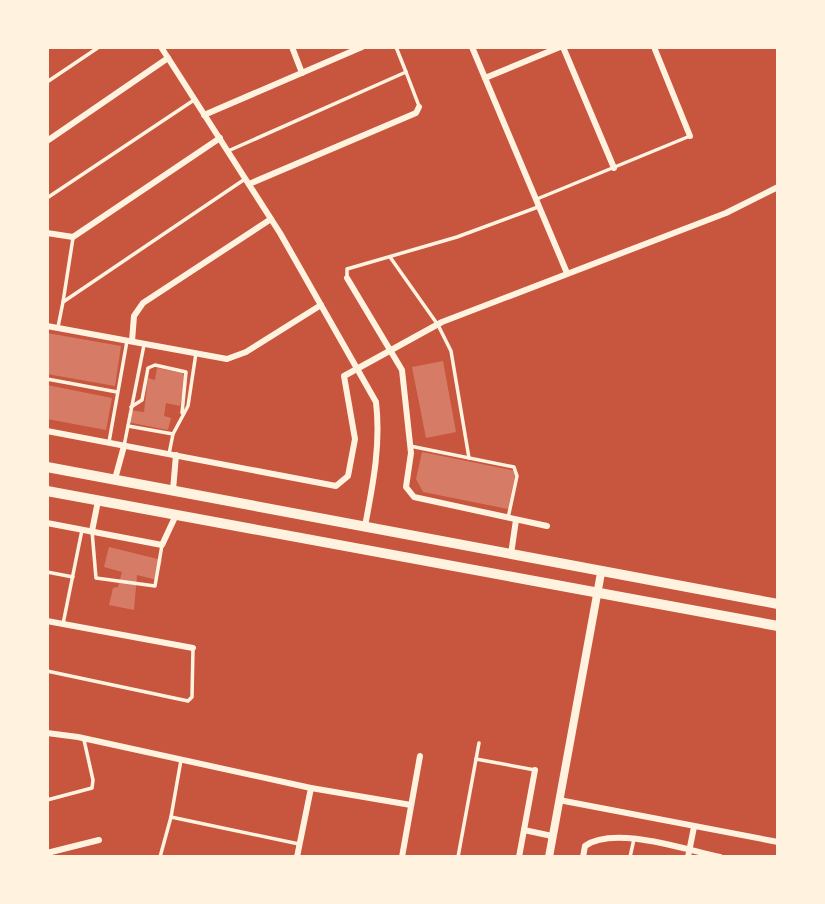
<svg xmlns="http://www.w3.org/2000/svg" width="825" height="904" viewBox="0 0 825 904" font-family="'Public Sans',sans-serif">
<rect width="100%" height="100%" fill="#c8553d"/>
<g fill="#d67c66">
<polygon points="47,333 121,346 115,386 47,374"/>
<polygon points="443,361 456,432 426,438 412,367"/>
<polygon points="157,368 182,373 186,378 180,406 166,403 164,416 171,418 168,430 127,422 129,410 144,412 148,378 155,380"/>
<polygon points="47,385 112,398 106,430 47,419"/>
<polygon points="422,452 516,471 508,509 423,492 416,479"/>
<polygon points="109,547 162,560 157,580 137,575 134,610 109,605 113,588 118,587 122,572 104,567"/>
</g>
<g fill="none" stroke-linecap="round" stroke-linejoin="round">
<g stroke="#fff3e0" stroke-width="3.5">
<polyline points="406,72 419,106"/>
<polyline points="47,82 99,47"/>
<polyline points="228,151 406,72 396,47"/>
<polyline points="47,198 194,100"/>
<polyline points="537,199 690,136"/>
<polyline points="73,238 63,302 245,179"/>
<polyline points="390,257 438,325 451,351 469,458"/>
<polyline points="347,278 347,269 457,237 538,207"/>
<polyline points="58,327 63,302"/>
<polyline points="47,379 117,392"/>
<polyline points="131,407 142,400 148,368 155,365 186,372 182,413"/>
<polyline points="128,426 173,434"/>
<polyline points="109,442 127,341"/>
<polyline points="124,446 144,345"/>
<polyline points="410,446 514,467 517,476 508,518"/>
<polyline points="169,454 173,434 188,406 196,353"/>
<polyline points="92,531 96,578 155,586 162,545"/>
<polyline points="47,572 73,577"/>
<polyline points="63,624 82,530"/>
<polyline points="47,671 188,701 192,697 193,648"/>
<polyline points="476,759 535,770"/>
<polyline points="47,800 92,788 93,780 84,740"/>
<polyline points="171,817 181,760"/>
<polyline points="160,857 171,817 299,844"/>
<polyline points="458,857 479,743"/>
<polyline points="630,857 634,839"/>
</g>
<g stroke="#fff3e0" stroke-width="6">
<path d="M 161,47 L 280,233 L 376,402 C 381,445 373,484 365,526"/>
<polyline points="292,47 302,73"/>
<polyline points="472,47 567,273"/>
<polyline points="563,47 614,168"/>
<polyline points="654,47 690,136"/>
<polyline points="485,78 560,47"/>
<polyline points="204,115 362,47"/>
<polyline points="47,141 168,58"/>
<polyline points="249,184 416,113 419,107"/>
<polyline points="47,233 73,237 220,138"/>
<polyline points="347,278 402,370 411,453 406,487 414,497 547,526"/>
<polyline points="47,326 227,359 246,352 321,305"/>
<polyline points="132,341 134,316 143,303 271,219"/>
<polyline points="47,431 336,486 348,476 355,439 344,376 442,322 726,213 778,187"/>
<polyline points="115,479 124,446"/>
<polyline points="173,490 176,455"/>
<polyline points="47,523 162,545 176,515"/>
<polyline points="92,531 98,501"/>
<polyline points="511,554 516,520"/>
<polyline points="47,621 193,648"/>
<polyline points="47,733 78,737 311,788 411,805"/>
<polyline points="559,800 778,842"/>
<polyline points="524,830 552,836"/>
<polyline points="47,853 99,840"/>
<polyline points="297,857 311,788"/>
<polyline points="402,857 420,756"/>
<polyline points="519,857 535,770"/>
<path d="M 583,857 L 585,846 C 614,825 686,850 720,857"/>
<polyline points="688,857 694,827"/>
</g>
<polyline stroke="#fff3e0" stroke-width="8" points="549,857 601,573"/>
<g stroke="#fff3e0" stroke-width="10">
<polyline points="47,467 778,604"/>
<polyline points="47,491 778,626"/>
</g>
</g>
<rect width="825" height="904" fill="none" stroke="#fff3e0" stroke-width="98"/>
</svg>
